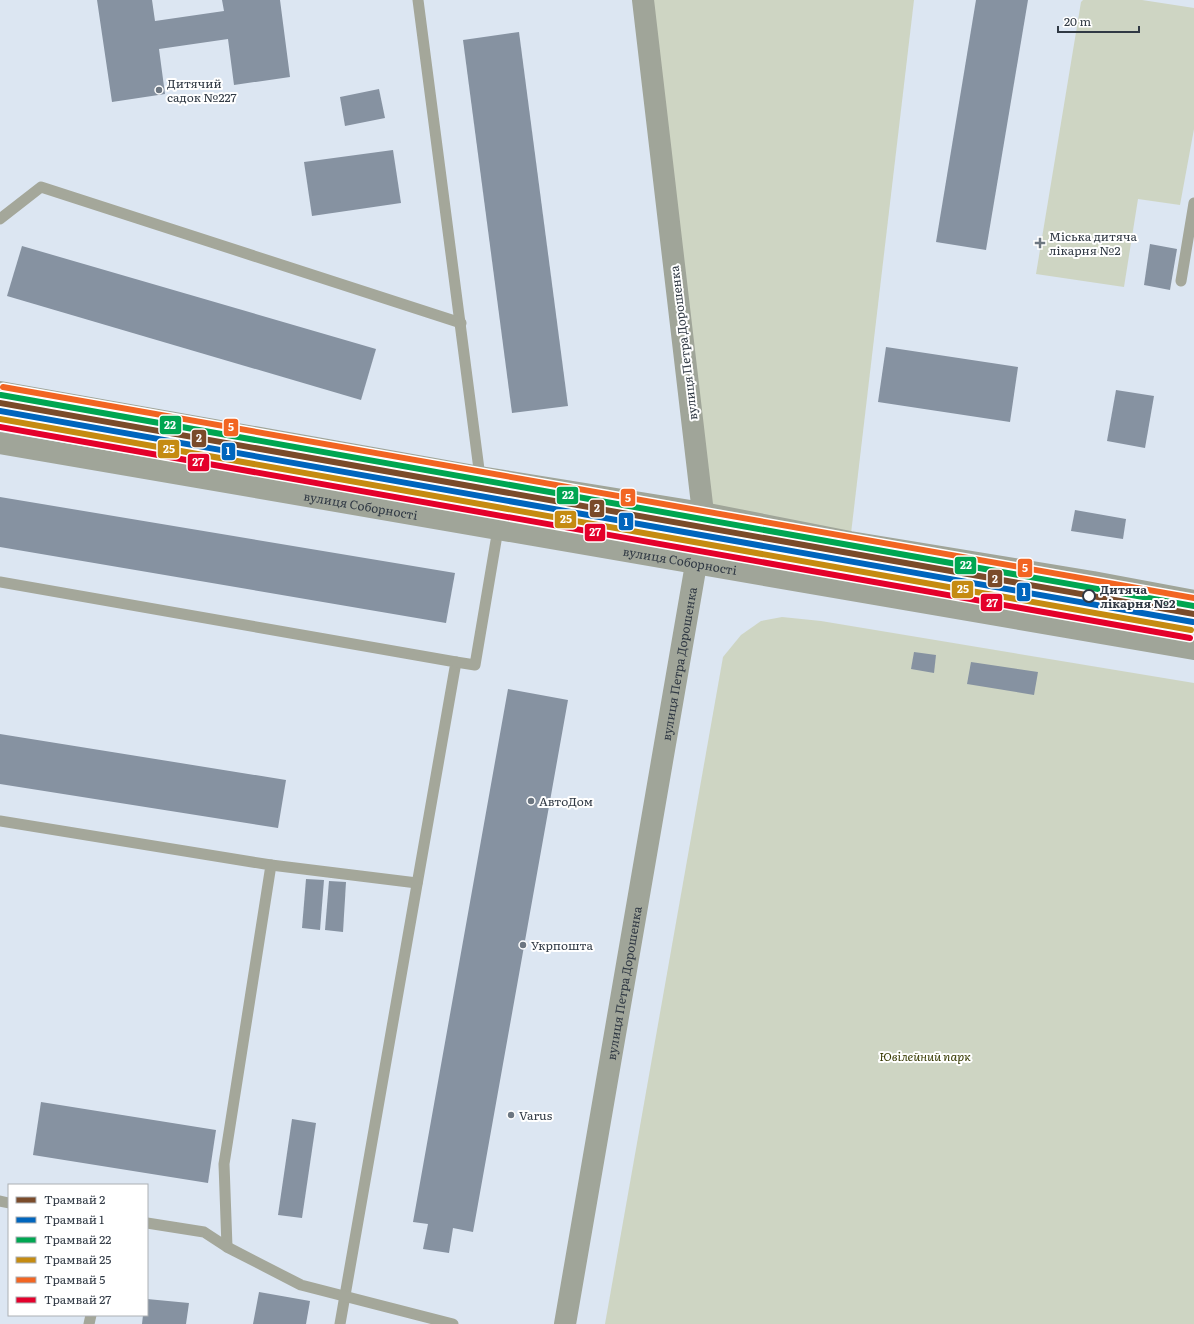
<svg xmlns="http://www.w3.org/2000/svg" width="1194" height="1324" viewBox="0 0 1194 1324" font-family="Literata,serif">
<rect width="100%" height="100%" fill="#dce6f2"/>
<g fill="#ced5c3">
<polygon points="643,0 914,0 850,542 703,513"/>
<polygon points="1083,0 1142,0 1194,8 1194,129 1180,205 1138,199 1124,287 1036,274 1081,2"/>
<polygon points="782,617 821,621 1194,683 1194,1324 605,1324 723,657 741,635 761,621"/>
</g>
<g fill="#8692a1">
<polygon points="97,0 152,0 155,21 224,11 222,0 280,0 290,77 234,85 228,39 159,49 165,94 112,102"/>
<polygon points="976,0 1028,0 986,250 936,242"/>
<polygon points="519,32 568,406 512,413 463,40"/>
<polygon points="379,89 385,118 345,126 340,97"/>
<polygon points="393,150 401,203 312,216 304,162"/>
<polygon points="1150,244 1177,249 1170,290 1144,285"/>
<polygon points="22,246 376,349 361,400 7,296"/>
<polygon points="886,347 1018,367 1010,422 878,402"/>
<polygon points="1116,390 1154,396 1145,448 1107,441"/>
<polygon points="0,497 455,573 446,623 0,547"/>
<polygon points="1075,510 1126,519 1123,539 1071,531"/>
<polygon points="914,652 936,655 934,673 911,669"/>
<polygon points="971,662 1038,672 1034,695 967,684"/>
<polygon points="508,689 568,700 473,1232 453,1228 449,1253 423,1249 428,1224 413,1222"/>
<polygon points="0,734 286,780 278,828 0,784"/>
<polygon points="306,879 324,880 320,930 302,928"/>
<polygon points="329,881 346,882 343,932 325,930"/>
<polygon points="41,1102 216,1130 208,1183 33,1155"/>
<polygon points="292,1119 316,1123 302,1218 278,1215"/>
<polygon points="259,1292 310,1301 306,1324 253,1324"/>
<polygon points="147,1299 189,1303 186,1324 142,1324 143,1315 147,1315"/>
</g>
<g fill="none" stroke-linecap="round" stroke-linejoin="round">
<g stroke="#a4a79a" stroke-width="11">
<polyline points="418,0 480,477"/>
<polyline points="0,219 41,187 461,323"/>
<polyline points="1181,281 1194,203"/>
<polyline points="0,582 456,662 340,1324"/>
<polyline points="456,662 475,665 498,529"/>
<polyline points="0,821 271,865 224,1164 227,1247"/>
<polyline points="271,865 417,883"/>
<polyline points="0,1201 9,1203"/>
<polyline points="147,1223 204,1232 227,1247 301,1285 453,1324"/>
<polyline points="89,1324 91,1315"/>
</g>
<g stroke="#a0a599" stroke-width="22">
<polyline points="0,392 480,477 703,513 850,542 1093,582 1194,601"/>
<path id="s1" d="M 0,443 L 1194,649"/>
<path id="s2" d="M 565,1324 L 700,541 L 703,513 L 643,0"/>
</g>
<defs>
<polyline id="tram-1" points="0,403 1194,614"/>
<polyline id="tram-2" points="0,411 1193,622"/>
<polyline id="tram-3" points="1,395 1194,606"/>
<polyline id="tram-4" points="0,419 1191,630"/>
<polyline id="tram-5" points="3,387 1194,598"/>
<polyline id="tram-6" points="0,427 1190,638"/>
</defs>
<use href="#tram-1" stroke="#fff" stroke-width="9"/>
<use href="#tram-2" stroke="#fff" stroke-width="9"/>
<use href="#tram-3" stroke="#fff" stroke-width="9"/>
<use href="#tram-4" stroke="#fff" stroke-width="9"/>
<use href="#tram-5" stroke="#fff" stroke-width="9"/>
<use href="#tram-6" stroke="#fff" stroke-width="9"/>
<use href="#tram-1" stroke="#7a4b2a" stroke-width="6"/>
<use href="#tram-2" stroke="#0065bd" stroke-width="6"/>
<use href="#tram-3" stroke="#00a651" stroke-width="6"/>
<use href="#tram-4" stroke="#c58b11" stroke-width="6"/>
<use href="#tram-5" stroke="#f26522" stroke-width="6"/>
<use href="#tram-6" stroke="#e4002b" stroke-width="6"/>
</g>
<g fill="#6c7681" stroke="#fff" stroke-width="1.5">
<circle cx="159" cy="90" r="4"/>
<path d="M1038 237h4v4h4v4h-4v4h-4v-4h-4v-4h4z"/>
<circle cx="531" cy="801" r="4"/>
<circle cx="523" cy="945" r="4"/>
<circle cx="511" cy="1115" r="4"/>
</g>
<circle fill="#fff" stroke="#303944" stroke-width="2" cx="1089" cy="596" r="6"/>
<g text-anchor="middle" dominant-baseline="central" stroke-width="4" stroke-linejoin="round" paint-order="stroke">
<g font-size="12" fill="#303944" stroke="#fff" text-anchor="start">
<text x="167" y="83">Дитячий<tspan x="167" dy="14">садок №227</tspan></text>
<text x="1049" y="236">Міська дитяча<tspan x="1049" dy="14">лікарня №2</tspan></text>
<text x="539" y="801">АвтоДом</text>
<text x="531" y="945">Укрпошта</text>
<text x="519" y="1115">Varus</text>
</g>
<g font-size="12" fill="#303944" stroke="#fff">
<text transform="translate(683 343) rotate(-97)">вулиця Петра Дорошенка</text>
<text stroke="none"><textPath href="#s1" startOffset="366">вулиця Соборності</textPath></text>
<text stroke="none"><textPath href="#s1" startOffset="690">вулиця Соборності</textPath></text>
<text stroke="none"><textPath href="#s2" startOffset="670">вулиця Петра Дорошенка</textPath></text>
<text stroke="none"><textPath href="#s2" startOffset="346">вулиця Петра Дорошенка</textPath></text>
</g>
<g font-size="12" font-weight="bold" fill="#303944" stroke="#fff" text-anchor="start">
<text x="1100" y="589">Дитяча<tspan x="1100" dy="14">лікарня №2</tspan></text>
</g>
<g font-size="12" font-style="italic" fill="#363901" stroke="#fff">
<text x="925" y="1056">Ювілейний парк</text>
</g>
</g>
<g stroke="#fff" stroke-width="1.5">
<rect x="159" y="415" width="23" height="20" rx="4" fill="#00a651"/>
<rect x="223" y="418" width="16" height="19" rx="4" fill="#f26522"/>
<rect x="191" y="429" width="16" height="19" rx="4" fill="#7a4b2a"/>
<rect x="157" y="439" width="23" height="20" rx="4" fill="#c58b11"/>
<rect x="221" y="442" width="15" height="19" rx="4" fill="#0065bd"/>
<rect x="187" y="453" width="23" height="19" rx="4" fill="#e4002b"/>
<rect x="556" y="486" width="23" height="19" rx="4" fill="#00a651"/>
<rect x="620" y="488" width="16" height="19" rx="4" fill="#f26522"/>
<rect x="589" y="499" width="16" height="19" rx="4" fill="#7a4b2a"/>
<rect x="554" y="510" width="23" height="19" rx="4" fill="#c58b11"/>
<rect x="618" y="512" width="16" height="19" rx="4" fill="#0065bd"/>
<rect x="584" y="523" width="22" height="19" rx="4" fill="#e4002b"/>
<rect x="954" y="556" width="23" height="19" rx="4" fill="#00a651"/>
<rect x="1017" y="558" width="16" height="20" rx="4" fill="#f26522"/>
<rect x="987" y="569" width="16" height="19" rx="4" fill="#7a4b2a"/>
<rect x="951" y="580" width="23" height="19" rx="4" fill="#c58b11"/>
<rect x="1016" y="582" width="15" height="20" rx="4" fill="#0065bd"/>
<rect x="980" y="593" width="23" height="19" rx="4" fill="#e4002b"/>
</g>
<g font-size="11" text-anchor="middle" font-weight="bold" fill="#fff">
<text x="170" y="429">22</text>
<text x="231" y="431">5</text>
<text x="199" y="442">2</text>
<text x="169" y="453">25</text>
<text x="228" y="455">1</text>
<text x="198" y="466">27</text>
<text x="568" y="499">22</text>
<text x="628" y="502">5</text>
<text x="597" y="512">2</text>
<text x="566" y="523">25</text>
<text x="626" y="526">1</text>
<text x="595" y="536">27</text>
<text x="966" y="569">22</text>
<text x="1025" y="572">5</text>
<text x="995" y="583">2</text>
<text x="963" y="593">25</text>
<text x="1024" y="596">1</text>
<text x="992" y="607">27</text>
</g>
<rect x="8" y="1184" width="140" height="132" fill="#ffffff" stroke="#acb0b4"/>
<rect x="16" y="1197" width="20" height="6" fill="#7a4b2a" stroke="#acb0b4"/>
<text x="44" y="1204" font-size="12" fill="#303944">Трамвай 2</text>
<rect x="16" y="1217" width="20" height="6" fill="#0065bd" stroke="#acb0b4"/>
<text x="44" y="1224" font-size="12" fill="#303944">Трамвай 1</text>
<rect x="16" y="1237" width="20" height="6" fill="#00a651" stroke="#acb0b4"/>
<text x="44" y="1244" font-size="12" fill="#303944">Трамвай 22</text>
<rect x="16" y="1257" width="20" height="6" fill="#c58b11" stroke="#acb0b4"/>
<text x="44" y="1264" font-size="12" fill="#303944">Трамвай 25</text>
<rect x="16" y="1277" width="20" height="6" fill="#f26522" stroke="#acb0b4"/>
<text x="44" y="1284" font-size="12" fill="#303944">Трамвай 5</text>
<rect x="16" y="1297" width="20" height="6" fill="#e4002b" stroke="#acb0b4"/>
<text x="44" y="1304" font-size="12" fill="#303944">Трамвай 27</text>
<path d="M1058 26v6h81v-6" fill="none" stroke="#303944" stroke-width="2"/>
<text x="1064" y="26" font-size="12" fill="#303944" stroke="#ffffff" stroke-width="3" paint-order="stroke">20 m</text>
</svg>
